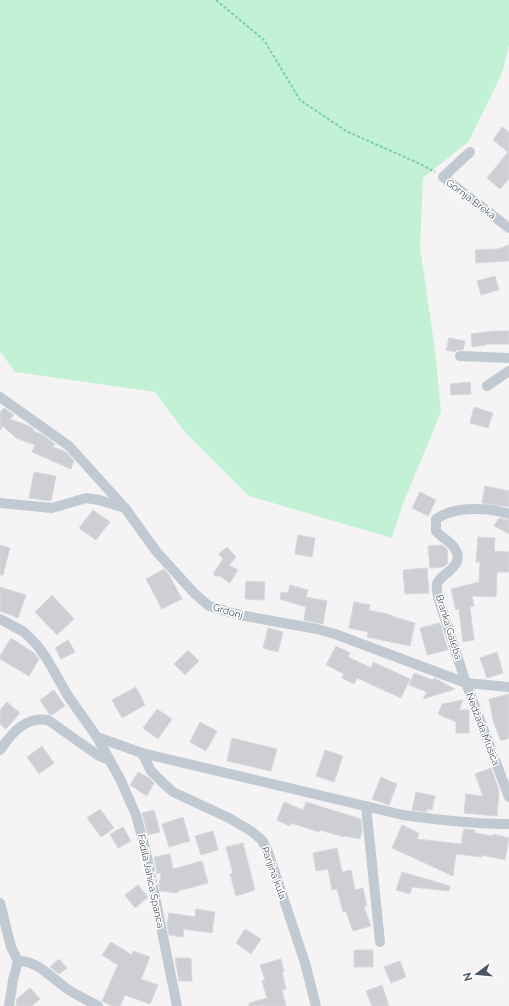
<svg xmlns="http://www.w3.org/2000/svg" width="509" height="1006" viewBox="0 0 509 1006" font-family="Raleway,sans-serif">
<rect width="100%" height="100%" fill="#f5f3f3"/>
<polygon fill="#c3f1d5" points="0,0 509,0 509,45 502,73 469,141 423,178 420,247 435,350 441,412 402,506 392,538 249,496 184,431 155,392 15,372 0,351"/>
<g fill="#cdcfd5" stroke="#d7d9de">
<polygon points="502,127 509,132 509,179 500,189 487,178 508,152 493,140"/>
<polygon points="509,245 509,261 476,263 475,250 498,249"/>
<polygon points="495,276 499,290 481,295 477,281"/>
<polygon points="495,331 509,331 509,344 485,344 486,345 472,347 471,334"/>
<polygon points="449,338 465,341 463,350 457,350 455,352 446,350"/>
<polygon points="470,382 471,394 451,395 450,384"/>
<polygon points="474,407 493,413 488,428 470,423"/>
<polygon points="4,408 14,415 10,419 29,426 34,429 33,431 43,435 55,444 53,447 66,452 74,461 71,469 32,452 35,445 16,438 3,426 0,430 0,412"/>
<polygon points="34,472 56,476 51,501 29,498"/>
<polygon points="485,486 509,491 509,507 482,503"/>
<polygon points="420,492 436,500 428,516 412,508"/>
<polygon points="93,510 110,522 96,540 79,528"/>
<polygon points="499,518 509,520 509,534 494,526"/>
<polygon points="298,535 315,538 312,557 295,554"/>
<polygon points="478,537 495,538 494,551 509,552 509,572 497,572 496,597 472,596 474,606 470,607 474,640 463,642 459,609 456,610 451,589 479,582 480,562 476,562"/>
<polygon points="0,545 10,548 3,575 0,575"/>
<polygon points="442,545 447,549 448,563 443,567 430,568 428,546"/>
<polygon points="227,547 236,557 229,565 238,570 230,583 218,575 216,577 213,574 223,559 219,554"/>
<polygon points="427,568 429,593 405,594 403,570"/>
<polygon points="164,569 169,575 182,599 162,609 146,579"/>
<polygon points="246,581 265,582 264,600 245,599"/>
<polygon points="290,585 308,590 306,597 327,601 323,624 304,620 306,607 280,599 281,592 288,593"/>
<polygon points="0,587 26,595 18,618 0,611"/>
<polygon points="52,595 74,619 57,635 35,612"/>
<polygon points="354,602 370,605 369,610 391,615 391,616 415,623 410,646 367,637 368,632 349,628"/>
<polygon points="440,623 448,650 427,655 420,628"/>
<polygon points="268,628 283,632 278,652 263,648"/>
<polygon points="11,638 34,653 39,659 29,676 0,659 0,656"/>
<polygon points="68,640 75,652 61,659 55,648"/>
<polygon points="336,646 350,653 348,657 371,668 373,662 410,679 401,698 357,678 354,684 342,678 344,674 326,665"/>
<polygon points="188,650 199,661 185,675 174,664"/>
<polygon points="497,652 503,673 487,678 480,658"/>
<polygon points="414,673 433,680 434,678 455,689 423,699 427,692 409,685"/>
<polygon points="136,687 145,705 122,718 112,700"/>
<polygon points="54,690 65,706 52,715 49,714 40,700"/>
<polygon points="509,694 509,738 501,741 493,720 489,699"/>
<polygon points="463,700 459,710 469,710 469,733 456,733 456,722 438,714 442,704"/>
<polygon points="7,702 20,713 6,729 0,724 0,710"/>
<polygon points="157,709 172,719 158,739 143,728"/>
<polygon points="200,722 217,731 206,751 190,742"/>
<polygon points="232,738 277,749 271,771 227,761"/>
<polygon points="42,746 54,763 39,774 27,757"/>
<polygon points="325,750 343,756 334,782 316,776"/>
<polygon points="491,768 499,790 497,816 464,813 466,794 483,796 475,774"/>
<polygon points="138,772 149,778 154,783 147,796 130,785"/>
<polygon points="381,777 397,784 389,805 372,799"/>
<polygon points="416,792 435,796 432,810 427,809 427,812 412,810"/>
<polygon points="284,802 303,810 306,802 361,819 362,831 360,839 345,836 344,837 320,830 319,832 291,823 290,826 277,820"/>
<polygon points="100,809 114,828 101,837 87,818"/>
<polygon points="154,810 160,832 148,835 142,813"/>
<polygon points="183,817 190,841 169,847 162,824"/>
<polygon points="402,825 419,833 417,839 461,844 464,829 475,830 475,833 493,836 493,834 509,838 505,860 482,855 482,857 456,854 453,876 392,848"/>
<polygon points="123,827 131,841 118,848 110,834"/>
<polygon points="213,831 218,850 201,855 195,836"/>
<polygon points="243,843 255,890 236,896 230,874 233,873 226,847"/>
<polygon points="337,848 342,872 351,870 355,890 363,888 367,906 364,907 371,926 353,931 346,911 343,912 337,889 332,890 328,869 316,871 313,853"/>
<polygon points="170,854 173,869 202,861 208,883 178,891 178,893 160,891 159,885 161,873 157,874 154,857"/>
<polygon points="402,872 450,886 449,891 412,887 410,894 396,890"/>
<polygon points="138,885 148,897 135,908 125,895"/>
<polygon points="196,909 215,912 212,933 184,929 183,937 169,935 167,924 169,913 195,917"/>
<polygon points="245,929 261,939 251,954 236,943"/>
<polygon points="111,942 132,955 133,951 150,957 141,979 158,985 150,1004 125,995 120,1006 112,1006 102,1001 118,965 102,955"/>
<rect x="354" y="950" width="19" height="17"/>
<polygon points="175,958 191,958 192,981 179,981"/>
<polygon points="59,959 67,968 59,974 50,967"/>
<polygon points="281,959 284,972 282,972 286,989 282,990 286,1006 249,1006 249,1003 267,998 262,981 265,980 260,965"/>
<polygon points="400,961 406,977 391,983 384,967"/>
<polygon points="382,985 389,1006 372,1006 366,991"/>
<polygon points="30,988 40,999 32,1006 16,1006 17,999"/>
</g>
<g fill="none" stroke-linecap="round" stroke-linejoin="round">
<polyline stroke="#7ad0a6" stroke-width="2" stroke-dasharray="3 2" stroke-linecap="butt" points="216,0 264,40 300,100 346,131 418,163 435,172"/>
<g stroke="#c1cad2" stroke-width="10">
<polyline points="470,152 443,177 509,228"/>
<polyline points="460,356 509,358"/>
<polyline points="487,386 509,371"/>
<polyline points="0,397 69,446 125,508 156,551 194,593 209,606 240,615 317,629 335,634 466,683 509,687"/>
<polyline points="0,503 52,508 86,498 99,500 125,508"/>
<path d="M 509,514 C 489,507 454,506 436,519 L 436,531 C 441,537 448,540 453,546 C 469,566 440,573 437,584 C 436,588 438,593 438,597 L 466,683 L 509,797"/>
<path d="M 0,619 L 24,632 L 37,645 L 47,659 L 68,696 L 97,737 L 142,753 L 403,815 C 439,820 473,824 509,824"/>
<polyline points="97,737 121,781 136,815 146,852 177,1006"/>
<path d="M 0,750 C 12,733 25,716 48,720 L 99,756 L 110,760"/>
<polyline points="142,753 151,771 162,782 173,792 229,818 251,831 262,840 268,852 305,963 316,1006"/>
<polyline points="366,806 380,942"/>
<polyline points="0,903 11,947 18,961 13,980 9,1006"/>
<path d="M 18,961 C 36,960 52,978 66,988 C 76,995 87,1000 98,1006"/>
</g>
</g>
<g text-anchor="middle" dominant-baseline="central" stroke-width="3" stroke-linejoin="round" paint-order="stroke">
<g font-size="10" fill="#4a5661" stroke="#fff">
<text transform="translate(471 199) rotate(37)">Gornja Breka</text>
<text transform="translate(228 611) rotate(16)">Grdonj</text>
<text transform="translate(449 627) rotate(73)">Branka Galeba</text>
<text transform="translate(483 729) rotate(69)">Nedžada Mušića</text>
<text transform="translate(274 873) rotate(70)">Panjina kula</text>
<text transform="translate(151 881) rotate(78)">Fadila Jahića Španca</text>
</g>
</g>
<g transform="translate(477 974) rotate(254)" stroke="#ffffff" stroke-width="3" paint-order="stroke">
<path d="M0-3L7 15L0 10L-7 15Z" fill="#4a5661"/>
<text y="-6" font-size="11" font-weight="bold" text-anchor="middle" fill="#4a5661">N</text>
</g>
</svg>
